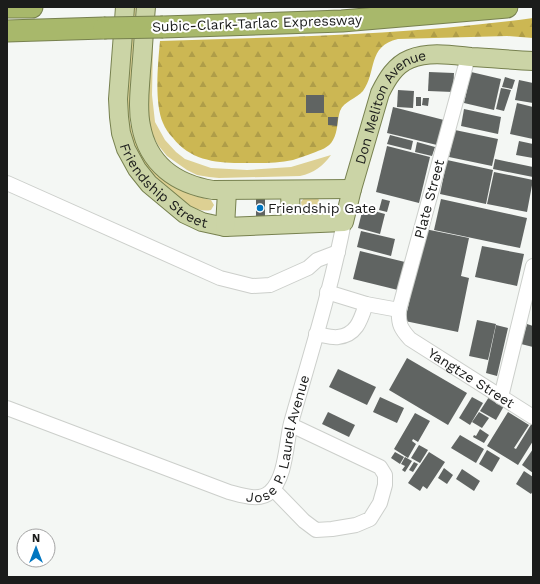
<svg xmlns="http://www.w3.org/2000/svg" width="540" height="584" viewBox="0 0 540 584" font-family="'Work Sans',sans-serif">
<defs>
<pattern id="forest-firs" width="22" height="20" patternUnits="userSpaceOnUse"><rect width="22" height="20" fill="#ccb753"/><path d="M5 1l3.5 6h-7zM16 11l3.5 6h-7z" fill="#af9d48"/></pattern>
</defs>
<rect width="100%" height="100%" fill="#f4f7f4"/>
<g fill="#ddd093">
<path d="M 132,7 L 136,7 L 129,106 L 130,122 L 133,135 L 139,147 L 175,186 L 195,196 L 211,200 L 214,205 L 211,210 C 198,213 187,204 176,197 C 152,181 127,146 126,116 C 125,104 127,92 128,80 C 130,56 131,31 132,7 Z"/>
<path d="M 150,44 L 153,44 L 152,95 L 155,122 L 165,140 L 176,152 L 185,159 L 211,168 L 247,170 L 291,167 L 331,155 C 323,166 314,173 300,176 L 219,178 L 209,177 L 197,175 L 187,170 L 167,156 L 158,145 L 147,124 Z"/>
<polygon points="315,197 318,198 320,203 318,208 306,209 302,207 301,202 304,198"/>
</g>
<path fill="url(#forest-firs)" d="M 533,18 L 533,38 L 507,36 L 398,39 C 367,46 377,72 363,91 C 356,99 344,101 340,111 C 337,120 338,132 333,140 C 329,148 320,150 313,153 C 307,155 300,158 293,160 C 276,164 256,163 239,163 C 214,163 189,159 173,138 C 169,134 165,128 163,123 C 154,103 158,63 160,41 C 284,37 409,35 533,18 Z"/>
<g fill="#606462">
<polygon points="429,72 454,73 453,92 428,91"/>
<polygon points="471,72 501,79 494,110 464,103"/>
<polygon points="505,77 515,80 512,89 502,87"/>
<polygon points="519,80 533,83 533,103 515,100"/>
<polygon points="501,88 511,90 504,111 496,109"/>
<polygon points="398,90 414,91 413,108 397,107"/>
<rect x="306" y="95" width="18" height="18"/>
<rect x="416" y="97" width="5" height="9"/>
<polygon points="423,98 429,98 428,106 422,105"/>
<polygon points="517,103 533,107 533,139 510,134"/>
<polygon points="393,107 444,120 437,145 387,133"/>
<polygon points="464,109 501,117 498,134 461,126"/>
<polygon points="328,117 338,117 337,126 328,125"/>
<polygon points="455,130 498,139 492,166 449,157"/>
<polygon points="390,135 413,141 411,150 387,144"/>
<polygon points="519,141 533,144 533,158 516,155"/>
<polygon points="417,142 435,147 432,156 415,152"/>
<polygon points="387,146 430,157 419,203 376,192"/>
<polygon points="495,159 533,167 533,177 493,169"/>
<polygon points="447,160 493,170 486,204 440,194"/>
<polygon points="494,172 533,180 527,212 487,204"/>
<rect x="256" y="192" width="9" height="31"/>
<polygon points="382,199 390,201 387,212 379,210"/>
<polygon points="441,199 527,218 520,248 434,230"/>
<polygon points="363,208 385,214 380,234 358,228"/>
<polygon points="425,229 469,238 461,276 469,278 458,332 405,321"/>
<polygon points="361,231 395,239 391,256 357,247"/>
<polygon points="482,246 524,254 517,286 475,277"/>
<polygon points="360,251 409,263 402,291 353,279"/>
<polygon points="477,320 496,324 488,360 469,356"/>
<polygon points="527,324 533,326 533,347 521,344"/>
<polygon points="496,325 508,328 497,376 486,373"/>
<polygon points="407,358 467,393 448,425 389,390"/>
<polygon points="338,369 376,387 367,405 329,387"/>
<polygon points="380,397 404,408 397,423 373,412"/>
<polygon points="472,397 483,403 470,425 459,418"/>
<polygon points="489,397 504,406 496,420 480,411"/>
<polygon points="328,412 355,425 349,437 322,424"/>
<polygon points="479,412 489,418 482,428 472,422"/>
<polygon points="508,412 529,425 514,448 516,449 532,423 533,424 533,441 518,465 487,446"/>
<polygon points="415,413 430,421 418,442 413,439 412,441 416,444 408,458 394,449"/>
<polygon points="480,429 489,435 484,443 473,437 474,435 476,436"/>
<polygon points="460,435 484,449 476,463 451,448"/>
<polygon points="419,445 428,450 420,463 411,458"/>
<polygon points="533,449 533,473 522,465"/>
<polygon points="487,450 500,458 492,472 479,464"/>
<polygon points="395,452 404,457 400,464 391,458"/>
<polygon points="429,452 445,462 427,489 423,486 420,491 408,483"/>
<polygon points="405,457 412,461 405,472 402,470 405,466 401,464"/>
<polygon points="414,462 418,464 413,472 409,470"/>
<polygon points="444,468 453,475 447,484 438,478"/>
<polygon points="462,469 480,481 474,491 456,479"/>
<polygon points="524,471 533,477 533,491 531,494 516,484"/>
</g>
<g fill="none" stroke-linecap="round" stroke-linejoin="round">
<defs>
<g id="minor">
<path id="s1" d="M 468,57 L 399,310 C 398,324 401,329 410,339 L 533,417"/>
<polyline points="7,183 220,278 252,286 270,285 308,268 317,260 338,252"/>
<polyline points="366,304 399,310"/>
<path d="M 316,334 C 323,335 332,338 338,337 C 357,335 361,319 366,304 L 327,292"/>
<polyline points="501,397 533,266"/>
<path id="s2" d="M 7,408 L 229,492 C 241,495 260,502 270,492 C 286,478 286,443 291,423 C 310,356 331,290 344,222"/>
<polyline points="273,489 304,521 316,530 332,529 356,525 370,519 380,503 385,485 385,475 380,467 291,425"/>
</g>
<g id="major">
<path id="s3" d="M 125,7 L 118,99 L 119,117 L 121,133 L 126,149 L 137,169 L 149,184 L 185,214 L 202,222 L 225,227 L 344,222 L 352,189 L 380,93 C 387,79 395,65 410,59 C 429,51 452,55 471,57 C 492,58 512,60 533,61"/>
<path d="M 146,7 C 144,28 143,50 141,71 C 140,89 137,108 141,126 C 148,164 176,184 213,190 L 352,189"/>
<polyline points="290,190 291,224"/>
<polyline points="225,227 227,191"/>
</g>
<g id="highway">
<polyline points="7,7 32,7"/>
<polyline points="163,27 342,21 507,7"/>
<polyline points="7,31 104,28"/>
</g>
</defs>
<use href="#minor" stroke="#cccfcb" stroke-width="16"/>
<use href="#major" stroke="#77814f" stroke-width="20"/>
<use href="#highway" stroke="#77814f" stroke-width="23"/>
<use href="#minor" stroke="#fff" stroke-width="14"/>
<use href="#major" stroke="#cbd4a6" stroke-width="18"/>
<use href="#highway" stroke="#a8b86b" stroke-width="21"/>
<defs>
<polyline id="highway-bridge" points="104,28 163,27"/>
</defs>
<use href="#highway-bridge" stroke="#77814f" stroke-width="23" stroke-linecap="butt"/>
<use href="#highway-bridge" stroke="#a8b86b" stroke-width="21"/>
</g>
<circle fill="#0076c0" stroke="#fff" stroke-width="1.5" cx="260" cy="208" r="4"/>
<g text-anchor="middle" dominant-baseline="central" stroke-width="4" stroke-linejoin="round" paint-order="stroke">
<g font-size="14" fill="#1b1c1b" stroke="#fff">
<text transform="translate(257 23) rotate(-2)">Subic-Clark-Tarlac Expressway</text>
<text stroke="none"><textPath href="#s3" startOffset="522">Don Meliton Avenue</textPath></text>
<text stroke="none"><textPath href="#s3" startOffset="197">Friendship Street</textPath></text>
<text transform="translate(429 199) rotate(-75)">Plate Street</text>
<text stroke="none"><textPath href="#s1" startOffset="367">Yangtze Street</textPath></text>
<text stroke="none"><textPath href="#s2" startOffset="329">Jose P. Laurel Avenue</textPath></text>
</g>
<g font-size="14" fill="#1b1c1b" stroke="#fff" text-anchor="start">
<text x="268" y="208">Friendship Gate</text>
</g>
</g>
<rect width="540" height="584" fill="none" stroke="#1b1c1b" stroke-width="16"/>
<g transform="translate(36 548)"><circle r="19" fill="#ffffff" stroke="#a4a4a4"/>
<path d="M0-3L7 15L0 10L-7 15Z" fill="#0076c0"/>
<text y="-6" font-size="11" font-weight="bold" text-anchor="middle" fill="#1b1c1b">N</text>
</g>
</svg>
